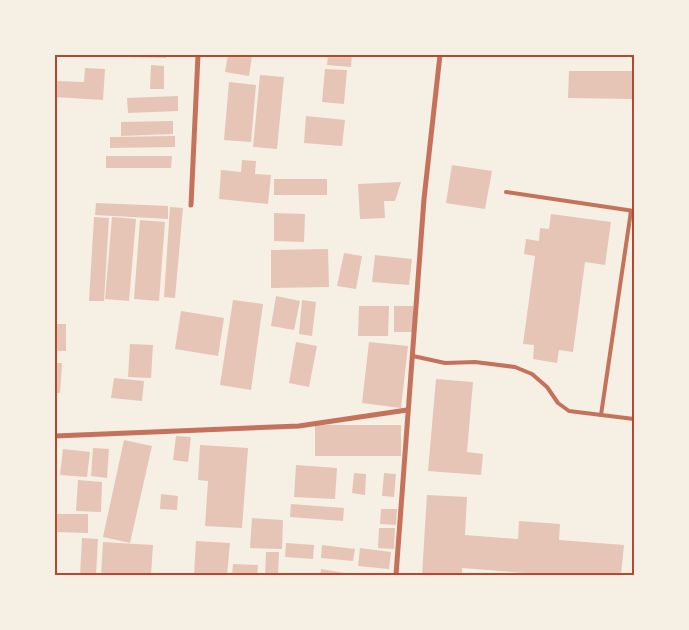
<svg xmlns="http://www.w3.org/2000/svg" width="689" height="630" viewBox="0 0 689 630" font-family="Roboto,sans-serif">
<rect width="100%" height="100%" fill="#f6efe4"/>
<g fill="#e6c5b7">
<polygon points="129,55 166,55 166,58 129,57"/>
<polygon points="228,55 252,56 249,76 225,72"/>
<polygon points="328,55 352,55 351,67 327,65"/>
<polygon points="151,65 164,66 164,89 150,89"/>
<polygon points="85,68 105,69 103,100 55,97 55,81 84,82"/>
<polygon points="325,69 347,70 344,104 322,102"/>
<polygon points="569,71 634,71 634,99 568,98"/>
<polygon points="260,75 284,77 277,149 253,147"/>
<polygon points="229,82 256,85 251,142 224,140"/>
<polygon points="178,96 178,111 128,113 127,98"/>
<polygon points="306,116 345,120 342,146 304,143"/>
<polygon points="173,121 173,134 121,136 121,122"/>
<polygon points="175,136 175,147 110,148 110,137"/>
<polygon points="106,156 172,156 171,168 106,168"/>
<polygon points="242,160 256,161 255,174 271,175 268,204 219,199 221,170 241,172"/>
<polygon points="452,165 492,171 485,209 446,203"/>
<rect x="274" y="179" width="53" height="16"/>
<polygon points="401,182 395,201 384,201 385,218 360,219 358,184"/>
<polygon points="96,203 168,206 168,219 95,215"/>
<polygon points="170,207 183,208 175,298 164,297"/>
<polygon points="274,213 305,214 304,242 274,241"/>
<polygon points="551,214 611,222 605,265 585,262 573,352 559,350 557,363 533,359 534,345 523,344 535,256 524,254 526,239 539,241 540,228 549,229"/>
<polygon points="94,217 109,218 104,301 89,301"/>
<polygon points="112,217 136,219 129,301 105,299"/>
<polygon points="140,220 165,222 159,301 134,299"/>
<polygon points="328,249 329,287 271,288 271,250"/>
<polygon points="344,253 362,256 356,289 337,286"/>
<polygon points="375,255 412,259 409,285 372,282"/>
<polygon points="276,296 300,301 294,330 271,326"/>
<polygon points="233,300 263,304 251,390 220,385"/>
<polygon points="302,300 316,302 312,336 299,334"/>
<polygon points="359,306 389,306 388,336 358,336"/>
<rect x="394" y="306" width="19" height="26"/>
<polygon points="181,311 224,318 218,356 175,349"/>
<rect x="55" y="324" width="11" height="27"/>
<polygon points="296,342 317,346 309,387 289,383"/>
<polygon points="369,342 408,346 401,408 362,403"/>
<polygon points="130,344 153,345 151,378 128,377"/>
<polygon points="55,363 62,363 60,393 55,393"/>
<polygon points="114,378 144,381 142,401 111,398"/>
<polygon points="436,379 473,382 467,452 483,454 481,475 428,471"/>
<rect x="315" y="425" width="86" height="31"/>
<polygon points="176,436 191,437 188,462 173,460"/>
<polygon points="124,440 152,446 130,543 103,537"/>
<polygon points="200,445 248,448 242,528 205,526 208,481 198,480"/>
<polygon points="93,448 109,449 107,478 91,476"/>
<polygon points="63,449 90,452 87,477 60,475"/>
<polygon points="296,465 337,468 335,499 294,497"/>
<polygon points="354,473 366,474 365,495 352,493"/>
<polygon points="384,473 396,474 394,497 382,496"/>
<polygon points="78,480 102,482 101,512 76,511"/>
<polygon points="161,494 178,496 177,510 160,509"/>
<polygon points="427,495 467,497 465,535 518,539 519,521 560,524 559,540 624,545 621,575 549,575 462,568 462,575 422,575"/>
<polygon points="291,504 344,508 343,521 290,517"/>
<polygon points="381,509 397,509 396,525 380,524"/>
<polygon points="55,514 88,514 88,533 55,532"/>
<polygon points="252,518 283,520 282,549 250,548"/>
<polygon points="379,528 395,528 394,549 378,548"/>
<polygon points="82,538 98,539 96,575 80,575"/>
<polygon points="196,541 230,543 227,575 194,575"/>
<polygon points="103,542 153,545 151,575 101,575"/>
<polygon points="286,543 314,545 313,559 285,557"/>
<polygon points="322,545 355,549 353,561 321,558"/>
<polygon points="360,548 391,552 389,569 358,566"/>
<polygon points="266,552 279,552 278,575 265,575"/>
<polygon points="233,564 258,565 257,575 232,575"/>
<polygon points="321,569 351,574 351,575 320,575"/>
</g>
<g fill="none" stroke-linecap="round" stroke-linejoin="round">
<g stroke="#c5725c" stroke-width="4">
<polyline points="631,55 634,56"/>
<polyline points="506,192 634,211"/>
<polyline points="413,356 445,363 475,362 515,367 532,374 547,387 558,403 569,411 634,419"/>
<polyline points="601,415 631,211"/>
</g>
<g stroke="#c5725c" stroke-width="5">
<polyline points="191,205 198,55"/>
<polyline points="55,436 299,426 407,410"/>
<polyline points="396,575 424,199 440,55"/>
</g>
</g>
<rect width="689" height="630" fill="none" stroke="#f6efe4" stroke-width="112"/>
<rect x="56" y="56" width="577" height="518" fill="none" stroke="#b5482f" stroke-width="2"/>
</svg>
